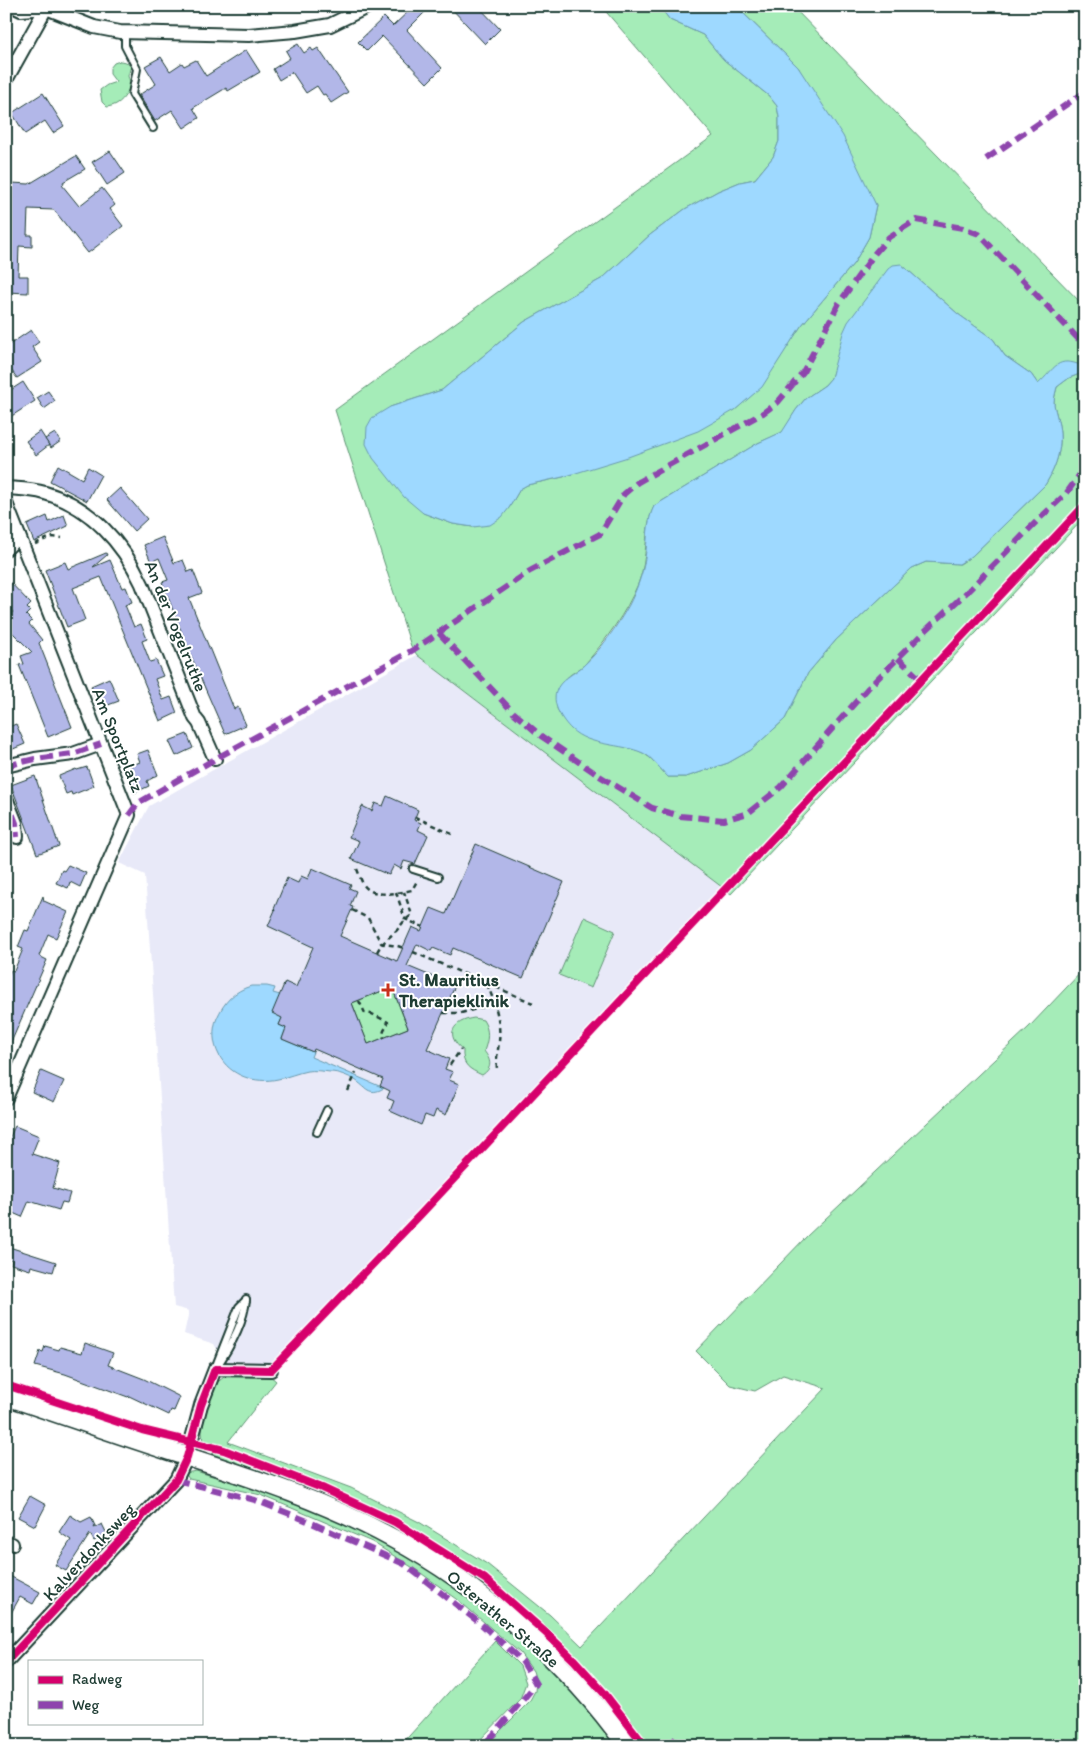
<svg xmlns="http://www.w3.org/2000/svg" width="1091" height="1752" viewBox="0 0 1091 1752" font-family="Itim,sans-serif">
<rect width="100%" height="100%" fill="#fff"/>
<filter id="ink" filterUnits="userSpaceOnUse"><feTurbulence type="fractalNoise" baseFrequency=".02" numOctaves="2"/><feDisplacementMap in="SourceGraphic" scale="10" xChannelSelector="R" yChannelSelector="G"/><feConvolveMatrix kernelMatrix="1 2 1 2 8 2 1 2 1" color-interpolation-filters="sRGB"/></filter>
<g filter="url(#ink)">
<polygon fill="#e8e9f8" points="417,655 721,886 272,1365 226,1365 214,1344 184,1334 189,1311 174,1307 145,875 119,863 149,806"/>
<g fill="#a5ecb8" stroke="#629476">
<path d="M 601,6 L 659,6 L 670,20 L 703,35 L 724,60 L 769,96 L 777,106 L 779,117 L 779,141 L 773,157 L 755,179 L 740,182 L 718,191 L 685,209 L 650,235 L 603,278 L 524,322 L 442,390 L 390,407 L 423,513 L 453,524 L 473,527 L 509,508 L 520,489 L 527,485 L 563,477 L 735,410 L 761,387 L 801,326 L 854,263 L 869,237 L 876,205 L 798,67 L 736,6 L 792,6 L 1085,307 L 1085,372 L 1038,384 L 1031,374 L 1005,356 L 993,339 L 958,314 L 901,264 L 835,365 L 831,378 L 825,385 L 806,398 L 796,410 L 783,432 L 758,443 L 654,506 C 643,528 649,558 638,584 C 626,613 606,640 586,663 C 580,670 570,673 565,680 C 560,686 559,701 557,709 C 576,737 589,740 621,746 C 629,748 640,750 646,755 C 654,760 661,770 668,777 L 686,777 L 728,763 L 751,750 L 785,719 L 808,673 L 836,640 L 912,568 L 926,562 L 960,564 L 972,556 L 1045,485 C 1057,466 1064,444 1058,421 C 1054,403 1052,406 1057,387 L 1069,378 L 1085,372 L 1085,517 L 731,894 L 417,655 L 411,646 L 335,410 L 713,136 Z"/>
<path d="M 120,61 L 126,62 L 131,66 L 128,76 L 131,84 C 126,96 121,105 107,107 L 102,102 L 100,90 L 107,85 L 116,82 L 110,74 L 110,68 L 114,63 Z"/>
<polygon points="584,917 615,931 591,988 559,975"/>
<path d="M 1085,968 L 1085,1746 L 649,1746 L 572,1653 L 565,1659 C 517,1614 466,1569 407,1537 C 344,1503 279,1477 212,1454 L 224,1447 L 203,1443 L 202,1432 L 204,1419 L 215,1384 L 224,1377 L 244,1374 L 269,1375 L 276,1381 L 228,1442 L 351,1488 L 419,1522 L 487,1564 L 550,1615 L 582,1646 L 826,1388 L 783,1375 L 755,1391 L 730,1385 L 696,1351 L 807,1236 L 1029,1027 Z"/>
<polygon points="392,987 408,1028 368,1044 352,1003"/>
<path d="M 474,1018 L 483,1020 C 490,1031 488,1040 484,1051 C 491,1060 493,1068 482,1075 C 469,1069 462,1065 463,1050 C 444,1035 453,1021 474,1018 Z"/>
<polygon points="196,1471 316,1508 413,1560 476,1601 523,1640 554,1671 609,1732 618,1746 485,1746 529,1702 535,1691 536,1681 533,1671 520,1653 457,1599 418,1571 372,1542 261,1495 189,1479 185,1473"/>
<polygon points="495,1641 520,1666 526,1683 520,1699 474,1746 400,1746"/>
</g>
<g fill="#9ed9ff" stroke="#6b9bae">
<polygon points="659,6 736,6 798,67 843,136 876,205 869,237 854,263 801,326 762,387 735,410 698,431 628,457 563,477 527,485 520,489 509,508 502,517 490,525 473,527 453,524 423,513 404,497 373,458 366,444 367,427 372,418 390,407 442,390 524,322 603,278 650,235 685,209 718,191 740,182 755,179 773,157 779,141 779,117 777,106 769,96 724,60 703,35 670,20"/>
<path d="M 901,264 L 958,314 L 993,339 L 1005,356 L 1031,374 L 1038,384 C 1056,368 1056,355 1083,366 L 1085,372 L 1069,378 L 1057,387 C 1052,406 1054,403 1058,421 C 1064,444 1057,466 1045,485 L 972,556 L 959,564 L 926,562 L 912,568 L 836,640 L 808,673 L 785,719 L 751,750 L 728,763 L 686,777 L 668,777 C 661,770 652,757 643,753 C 621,743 590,747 571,729 C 562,720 552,705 556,692 C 559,680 574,674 583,666 C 601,650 617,626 629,605 C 636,591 643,574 645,558 C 648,540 646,522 654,506 L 758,443 L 782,432 L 796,410 L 806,398 L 825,385 L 831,378 L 843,333 L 848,322 L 888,269 L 893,265 Z"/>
<path d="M 251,986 L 267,986 L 275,988 L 273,993 L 280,995 L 282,1018 L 279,1025 L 286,1028 L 282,1039 L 313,1052 L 311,1057 L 384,1088 C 369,1097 366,1087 355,1080 C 348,1076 338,1072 330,1072 C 323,1071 314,1070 307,1071 C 297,1073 288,1077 278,1079 C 255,1084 230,1076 219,1055 C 213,1044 212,1029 217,1018 C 224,1002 234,991 251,986 Z"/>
</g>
<g fill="#b2b7e8" stroke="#1f3d34" fill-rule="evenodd">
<polygon points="414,6 431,6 407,30 442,68 427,83 382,36 367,51 358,42 384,17 393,26"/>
<polygon points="449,6 478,6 500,29 485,44"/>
<polygon points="298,44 304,53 311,48 313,51 318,48 348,92 331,103 325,94 323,95 317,86 306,93 292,72 279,80 273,69 290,58 286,51"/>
<polygon points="246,50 260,72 228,91 226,88 193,108 199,118 184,128 172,110 155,121 139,95 156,84 145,66 161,57 170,71 182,63 184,66 196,60 206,76"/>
<polygon points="43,93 64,126 53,133 45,121 25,134 12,113"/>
<polygon points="110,151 125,173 107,185 92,162"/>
<polygon points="76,156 85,169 63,182 64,184 62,185 79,206 102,188 115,205 110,209 123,226 88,253 54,210 28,209 27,235 32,235 32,247 19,246 18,276 28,276 28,293 6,292 6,187 12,187 12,183 29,184"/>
<polygon points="31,330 39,342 32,347 42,362 17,378 6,363 6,347"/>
<polygon points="23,382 35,401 10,417 6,410 6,393"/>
<polygon points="48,391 55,401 44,409 37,398"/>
<polygon points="40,431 49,445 36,455 26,441"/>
<polygon points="55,433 61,441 51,448 45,439"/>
<polygon points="58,465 82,479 88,467 101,475 87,501 50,481"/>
<polygon points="120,488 147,519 134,531 107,500"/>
<polygon points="64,515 68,526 34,542 27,525 47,516 49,522"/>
<polygon points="163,537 174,563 183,560 188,572 193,570 202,593 189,598 234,709 238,707 246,725 225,734 188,649 162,582 168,580 159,558 151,562 144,545"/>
<polygon points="106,553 107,555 93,567 110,560 122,588 126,587 132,602 125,605 134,627 141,624 147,639 142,641 150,662 156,660 163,676 155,679 163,700 171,697 177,713 160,721 101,577 73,588 85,620 67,627 45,570 65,562 68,569"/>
<polygon points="6,578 31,604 27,608 30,611 26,615 32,621 29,624 42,640 39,643 72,727 48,737 19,665 24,664 21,656 32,652 6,626 6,618 13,612 8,607 11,604 6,600"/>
<polygon points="109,678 119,701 100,708 91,686"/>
<polygon points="16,724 25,744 6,752 6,728"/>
<polygon points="187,734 193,748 176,756 169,741"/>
<polygon points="148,750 158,775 147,781 149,786 134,793 125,768 140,762 137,754"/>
<polygon points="87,767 94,786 72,795 71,792 66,794 59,776 76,769 77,770"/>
<polygon points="35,776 59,846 37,854 11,785"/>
<polygon points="387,796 418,810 414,820 421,823 418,830 428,835 415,864 404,861 401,869 394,865 389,875 351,859 359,841 349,837 362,806 372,811 375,803 383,806"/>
<path d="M 476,844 L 564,882 L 523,978 L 453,948 L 450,955 L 433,948 L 431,951 L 417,944 L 407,966 L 455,986 L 427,1049 L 449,1059 L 445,1069 L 453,1072 L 449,1080 L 459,1084 L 446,1115 L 436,1110 L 433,1118 L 425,1115 L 421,1125 L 390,1111 L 394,1101 L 387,1098 L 390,1091 L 380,1086 L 383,1079 L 314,1049 L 313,1052 L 282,1039 L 286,1028 L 279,1025 L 282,1018 L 272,1013 L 285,982 L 296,987 L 313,947 L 268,926 L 275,910 L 274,909 L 287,878 L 298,883 L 301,876 L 308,879 L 312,868 L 351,885 L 349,888 L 356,891 L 350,906 L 353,907 L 340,936 L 397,961 L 412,927 L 421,931 L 431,908 L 446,914 ZM 392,987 L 408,1028 L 368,1044 L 352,1003 Z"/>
<polygon points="68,865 86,873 80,887 70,882 68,888 56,883 62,870 64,871"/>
<polygon points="43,896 44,901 68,912 56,938 48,934 39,956 47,960 6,1054 6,981 11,970 14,971 23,949 18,947 25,930 28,931"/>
<polygon points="41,1071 64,1081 54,1102 32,1092"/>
<polygon points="15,1126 39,1136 32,1154 60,1163 53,1188 70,1193 67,1203 62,1202 59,1210 29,1201 22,1217 6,1210 13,1193 6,1190 6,1145"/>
<polygon points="6,1246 56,1262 53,1272 31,1266 30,1270 11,1264 12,1260 6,1258"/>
<polygon points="85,1343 113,1353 108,1365 144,1379 180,1397 174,1411 171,1410 169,1415 129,1396 128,1397 65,1374 35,1366 40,1351 43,1352 45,1346 59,1350 60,1347 82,1353"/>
<polygon points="30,1496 46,1505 35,1526 18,1517"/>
<polygon points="70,1515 81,1522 91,1517 95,1526 94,1528 102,1524 107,1534 94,1541 90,1534 66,1571 55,1565 71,1540 59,1532"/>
<polygon points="6,1574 40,1592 33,1604 20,1597 6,1622 6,1597 11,1589 6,1586"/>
</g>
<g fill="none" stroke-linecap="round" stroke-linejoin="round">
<defs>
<g id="lane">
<polyline points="125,32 125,46 137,69 132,94 153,128"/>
<polyline points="413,869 438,877"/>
<polyline points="317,1132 327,1110"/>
<polyline points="217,1363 239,1307 246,1300"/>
<path d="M 215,1369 C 229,1349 244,1324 246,1299"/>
</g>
<g id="street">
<polyline points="13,6 21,10 46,8 49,6"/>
<polyline points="46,8 94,27 120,32 249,35 295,31 330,25 369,6"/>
<polyline points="6,80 46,8"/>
<path d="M 6,488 C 19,489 32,489 45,493 C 90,506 123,543 142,584 L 195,718 L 199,723 L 215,759"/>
<polyline points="6,503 129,815 6,1098"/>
<polyline points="6,549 19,536"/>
<polyline points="6,766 35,759 73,754 101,744"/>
<polyline points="6,798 16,823 17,837"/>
<polyline points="6,1542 12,1544"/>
<polyline points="6,1662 176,1480 187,1457 201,1405 215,1369 271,1370"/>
</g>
<path id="secondary" d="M 6,1396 C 66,1416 125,1437 185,1456 C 256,1479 326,1502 392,1538 C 479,1584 570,1665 627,1746"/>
</defs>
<use href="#lane" stroke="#1f3d34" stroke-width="10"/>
<use href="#street" stroke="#1f3d34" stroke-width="16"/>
<use href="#secondary" stroke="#1f3d34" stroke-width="21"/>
<g stroke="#1f3d34" stroke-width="2.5" stroke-dasharray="5 4" stroke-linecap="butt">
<polyline points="35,544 51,537 62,538"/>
<polyline points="415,817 452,834"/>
<path d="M 357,869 C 359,874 361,880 363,884 C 372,899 399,893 412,890 L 417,881"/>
<polyline points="396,892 405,919 423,927"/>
<path d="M 352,910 L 368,918 L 381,943 C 389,946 395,944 403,948"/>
<path d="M 377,952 C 382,942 389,938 397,930 C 402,924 405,919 412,915 L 404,892"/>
<polyline points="413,952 533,1003"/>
<path d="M 487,984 C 495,1003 501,1021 499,1042 C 498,1051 496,1059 497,1069"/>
<path d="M 359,1001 L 365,1013 L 372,1014 L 388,1022 C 387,1028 381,1031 384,1038"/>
<polyline points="443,1013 461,1013 495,1004"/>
<polyline points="450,1065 461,1049"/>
<polyline points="348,1091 356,1073"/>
</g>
<use href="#lane" stroke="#fff" stroke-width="6"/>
<use href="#street" stroke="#fff" stroke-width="12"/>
<use href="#secondary" stroke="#fff" stroke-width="18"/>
<polyline stroke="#1f3d34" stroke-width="1" points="6,19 13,6"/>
<g stroke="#8e44ad" stroke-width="6" stroke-dasharray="12 6" stroke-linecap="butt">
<polyline points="986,159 1085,92"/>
<polyline points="439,633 513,712 541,736 598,775 652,808 680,816 724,820 748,813 781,787 868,688 923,633 968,591 1039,519 1066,494 1085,467"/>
<polyline points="898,658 920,679"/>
<polyline points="6,766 35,759 73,754 101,744"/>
<polyline points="6,798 16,823 17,837"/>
<polyline points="129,815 138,803 215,759 413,650 530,571 600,534 624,494 638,482 763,413 778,402 803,372 839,303 875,253 889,237 916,220 963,228 979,234 1085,346"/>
<polyline points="176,1480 255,1500 305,1520 404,1564 481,1624 522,1661 536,1684 494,1734 482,1746"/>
<polyline points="672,1738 680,1746"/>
</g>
<defs>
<g id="cycleway">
<polyline points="6,1385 142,1430 224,1450 322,1488 395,1522 485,1579 547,1634 574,1660 604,1693 645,1746"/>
<polyline points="6,1662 176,1480 187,1457 201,1405 215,1369 271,1370 420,1215 1085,505"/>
</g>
</defs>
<use href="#cycleway" stroke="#fff" stroke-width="11"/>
<use href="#cycleway" stroke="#d6006c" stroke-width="8"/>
</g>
</g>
<path fill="#c8321e" stroke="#fff" stroke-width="2" d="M385.5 982.5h5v5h5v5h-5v5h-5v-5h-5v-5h5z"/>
<g text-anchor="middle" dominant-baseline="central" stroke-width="4" stroke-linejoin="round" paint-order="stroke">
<g font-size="18" fill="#1f3d34" stroke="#fff">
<text transform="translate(176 626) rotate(68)">An der Vogelruthe</text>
<text transform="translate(118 740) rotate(68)">Am Sportplatz</text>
<text transform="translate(89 1552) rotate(-47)">Kalverdonksweg</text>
<text transform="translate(503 1619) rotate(40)">Osterather Straße</text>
</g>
<g font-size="18" font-weight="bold" fill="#1f3d34" stroke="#fff" text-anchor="start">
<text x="399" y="980">St. Mauritius<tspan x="399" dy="21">Therapieklinik</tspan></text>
</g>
</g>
<rect width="1091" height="1752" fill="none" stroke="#fff" stroke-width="25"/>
<rect x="12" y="12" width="1066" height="1727" fill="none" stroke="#1f3d34" stroke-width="2" filter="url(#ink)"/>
<rect x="28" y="1660" width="175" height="65" fill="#ffffff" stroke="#a5b1ae"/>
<rect x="38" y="1676" width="25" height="8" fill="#d6006c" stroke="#a5b1ae"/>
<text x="72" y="1684" font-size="15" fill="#1f3d34">Radweg</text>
<rect x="38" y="1701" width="25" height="8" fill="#8e44ad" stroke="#a5b1ae"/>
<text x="72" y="1710" font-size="15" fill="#1f3d34">Weg</text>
</svg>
